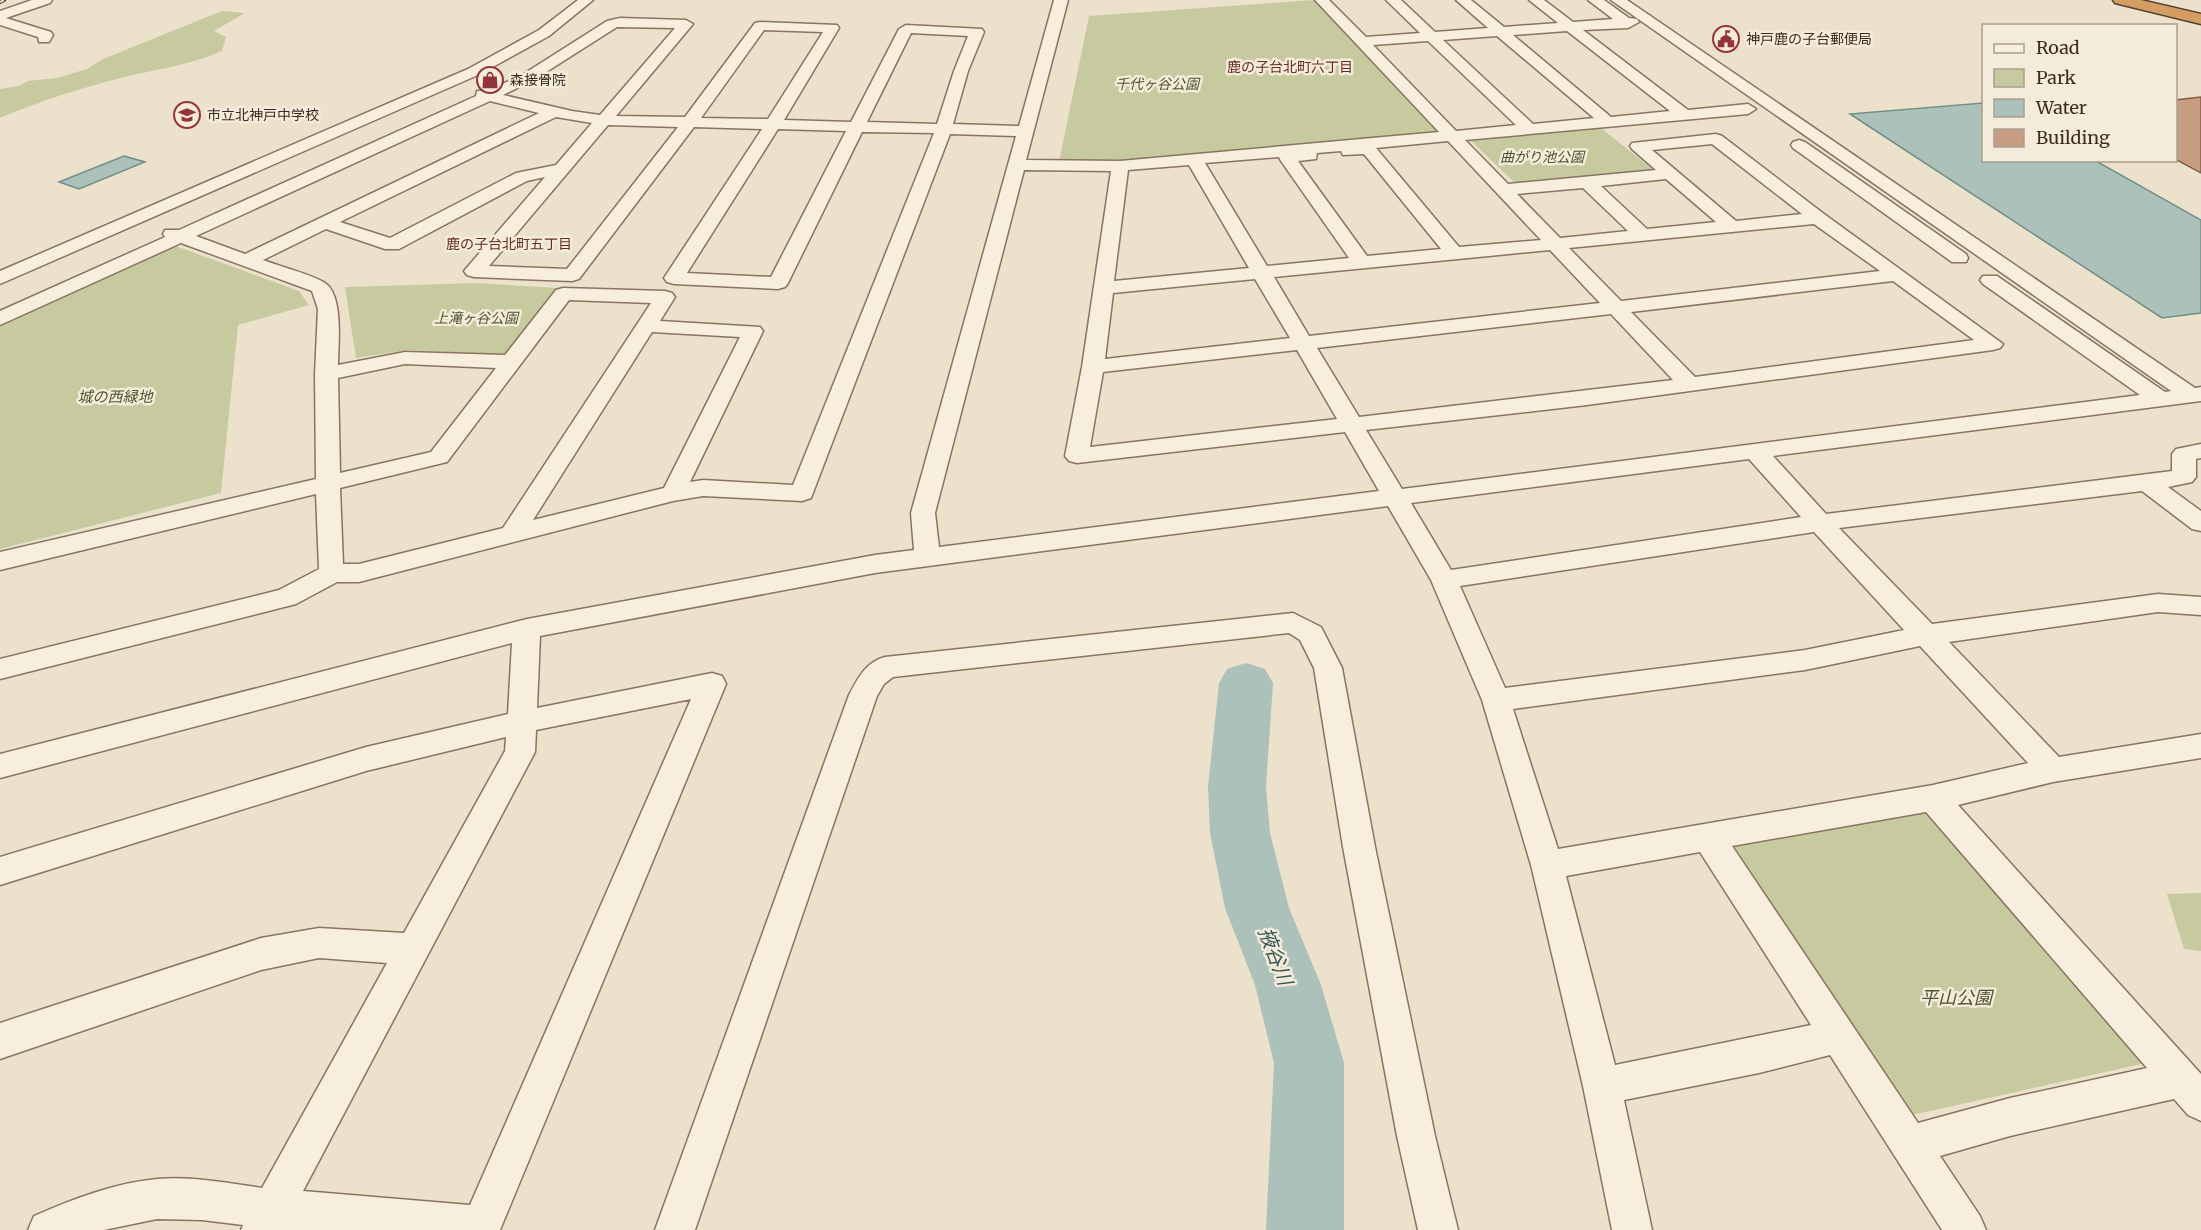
<svg xmlns="http://www.w3.org/2000/svg" width="2201" height="1230" viewBox="0 0 2201 1230" font-family="Merriweather,'Noto Sans JP',serif">
<rect width="100%" height="100%" fill="#ece1cb"/>
<g fill="#c7ca9f">
<polygon points="1315,0 1441,132 1125,160 1059,162 1089,16"/>
<path d="M 222,11 L 245,13 L 214,31 L 226,37 L 222,51 C 192,64 160,69 128,76 C 85,87 41,100 0,118 L 0,89 L 19,86 L 28,81 L 57,78 L 87,69 L 103,59 Z"/>
<polygon points="1597,125 1655,171 1518,186 1468,138"/>
<polygon points="170,244 299,291 309,305 238,325 221,493 0,549 0,322"/>
<polygon points="477,283 558,288 509,355 409,350 356,358 345,287"/>
<polygon points="1932,810 2146,1063 1912,1115 1729,848"/>
<polygon points="2201,893 2201,951 2184,949 2167,894"/>
</g>
<g fill="#abc1ba" stroke="#718f87" stroke-width="1.5">
<polygon points="1983,103 1984,160 2096,161 2201,220 2201,313 2162,318 1850,114"/>
<polygon points="124,156 145,162 79,189 59,182"/>
</g>
<g fill="none" stroke-linecap="round" stroke-linejoin="round">
<polygon fill="#abc1ba" fill-rule="evenodd" points="1246,663 1265,669 1273,683 1266,787 1270,833 1289,908 1321,985 1344,1063 1344,1230 1266,1230 1274,1063 1255,985 1225,908 1210,833 1208,787 1219,683 1227,669"/>
</g>
<polygon fill="#c79d83" stroke="#855d47" stroke-width="1.5" points="2201,97 2201,173 2175,159 2175,100"/>
<g fill="none" stroke-linecap="round" stroke-linejoin="round">
<defs>
<g id="minor">
<polygon points="32,0 52,0 50,3 6,18 51,32 53,35 49,42 39,42 38,37 0,25 0,11"/>
<polygon points="578,0 593,0 549,36 478,75 0,284 0,271 468,69 539,30"/>
<path d="M 1054,0 L 1068,0 L 1026,160 L 1120,161 L 1439,132 L 1315,0 L 1329,0 L 1366,37 L 1420,33 L 1386,0 L 1401,0 L 1435,32 L 1488,28 L 1456,0 L 1471,0 L 1504,27 L 1558,23 L 1529,0 L 1544,0 L 1573,22 L 1613,19 L 1588,0 L 1604,0 L 1629,18 L 1637,19 L 1639,22 L 1628,28 L 1583,30 L 1688,110 L 1748,104 L 1756,109 L 1748,114 L 1465,140 L 1508,184 L 1656,170 L 1632,149 L 1630,146 L 1632,143 L 1716,134 L 1722,136 L 1824,214 L 2003,344 L 2000,348 L 1993,350 L 1587,405 L 1366,430 L 1402,489 L 2140,395 L 1983,284 L 1980,280 L 1983,276 L 1997,276 L 2165,392 L 2171,391 L 1611,0 L 1627,0 L 2195,388 L 2201,387 L 2201,401 L 1773,456 L 1826,514 L 2172,471 L 2172,454 L 2176,449 L 2201,444 L 2201,458 L 2196,459 L 2196,477 L 2192,482 L 2168,487 L 2201,511 L 2201,531 L 2192,529 L 2142,491 L 1839,528 L 1932,624 L 2158,594 L 2201,597 L 2201,615 L 2158,612 L 1949,642 L 2059,757 L 2201,734 L 2201,758 L 2053,782 L 1958,805 L 2201,1074 L 2201,1121 L 2188,1115 L 2174,1099 L 2010,1136 L 1940,1156 L 1980,1216 L 1986,1230 L 1942,1230 L 1830,1055 L 1759,1073 L 1624,1100 L 1652,1230 L 1612,1230 L 1583,1086 L 1531,865 L 1482,700 L 1431,580 L 1388,506 L 875,573 L 540,636 L 537,708 L 712,673 L 722,676 L 726,684 L 500,1230 L 241,1230 L 243,1225 L 202,1220 L 157,1219 L 104,1230 L 28,1230 L 34,1216 C 73,1199 114,1183 157,1179 C 191,1176 228,1183 262,1188 L 387,963 L 319,958 L 261,970 L 0,1059 L 0,1023 L 261,938 L 319,928 L 404,933 L 505,751 L 506,737 L 366,771 L 0,885 L 0,857 L 366,747 L 508,714 L 512,643 L 0,778 L 0,754 L 527,619 L 875,555 L 914,550 L 911,513 L 1016,136 L 950,134 L 811,498 L 802,501 L 703,496 L 673,501 L 359,582 L 337,582 L 296,604 L 0,679 L 0,659 L 279,590 L 319,569 L 316,494 L 0,570 L 0,552 L 316,479 L 315,374 L 318,309 L 312,291 L 181,243 L 0,325 L 0,311 L 165,237 L 163,234 L 165,230 L 179,230 L 476,96 L 477,91 L 487,91 L 522,75 L 607,21 L 620,18 L 686,20 L 693,24 L 616,116 L 685,117 L 755,23 L 760,22 L 837,25 L 839,28 L 784,120 L 851,122 L 899,29 L 906,25 L 982,29 L 984,32 L 968,71 L 953,124 L 1019,126 ZM 617,27 L 675,28 L 600,115 L 572,111 L 503,95 L 532,81 ZM 764,30 L 823,32 L 768,119 L 701,118 ZM 1567,31 L 1670,111 L 1611,117 L 1513,35 ZM 911,33 L 968,36 L 954,71 L 937,124 L 867,122 ZM 1497,36 L 1594,118 L 1533,124 L 1443,40 ZM 1428,41 L 1516,125 L 1456,131 L 1373,45 ZM 490,101 L 539,113 L 245,254 L 196,236 ZM 556,117 L 592,123 L 556,165 L 516,173 L 390,238 L 340,222 ZM 608,125 L 678,127 L 567,269 L 489,266 ZM 694,127 L 762,129 L 664,278 L 667,282 L 674,284 L 778,289 L 785,287 L 788,283 L 862,132 L 934,133 L 793,485 L 703,480 L 690,482 L 763,331 L 760,327 L 660,321 L 675,297 L 672,293 L 665,291 L 563,288 L 556,290 L 505,355 L 405,352 L 338,365 C 338,345 344,296 325,283 C 316,276 276,265 263,260 L 326,229 L 385,249 L 399,249 L 527,181 L 545,177 L 464,271 L 467,275 L 474,277 L 572,281 L 579,279 ZM 778,129 L 846,131 L 771,277 L 687,273 ZM 1448,141 L 1541,240 L 1459,247 L 1376,148 ZM 1712,144 L 1802,214 L 1736,221 L 1652,150 ZM 1341,151 L 1343,155 L 1364,154 L 1441,249 L 1367,256 L 1298,161 L 1316,159 L 1317,153 ZM 1279,157 L 1281,161 L 1349,258 L 1267,266 L 1205,163 ZM 1189,165 L 1249,268 L 1114,281 L 1128,170 ZM 1024,170 L 1111,171 L 1082,367 L 1065,456 L 1069,461 L 1077,463 L 1345,432 L 1379,491 L 939,547 L 935,513 ZM 1666,179 L 1716,222 L 1647,229 L 1601,186 ZM 1583,188 L 1628,231 L 1560,238 L 1517,194 ZM 1814,224 L 1880,271 L 1621,301 L 1569,248 ZM 1550,250 L 1600,303 L 1309,336 L 1274,277 ZM 1255,279 L 1290,338 L 1105,359 L 1113,293 ZM 1893,281 L 1974,340 L 1695,377 L 1631,312 ZM 569,300 L 651,303 L 503,528 L 359,564 L 343,564 L 340,488 L 447,462 ZM 1611,314 L 1673,380 L 1359,417 L 1317,348 ZM 652,332 L 740,337 L 664,488 L 533,520 ZM 1297,350 L 1337,419 L 1090,447 L 1103,372 ZM 405,364 L 496,368 L 431,452 L 340,473 L 338,378 ZM 1749,459 L 1801,517 L 1451,570 L 1411,503 ZM 1814,532 L 1904,630 L 1805,650 L 1505,688 L 1460,586 ZM 1920,646 L 2028,763 L 1933,785 L 1558,849 L 1513,709 L 1805,670 ZM 691,699 L 470,1205 L 303,1191 L 535,752 L 536,730 ZM 1926,812 L 2147,1068 L 2010,1098 L 1918,1123 L 1732,846 ZM 1700,852 L 1811,1025 L 1615,1065 L 1566,876 Z"/>
<polygon points="1799,140 1805,142 1966,254 1968,258 1966,262 1952,262 1793,148 1791,145 1793,142"/>
<path d="M 1293,613 L 1321,627 L 1342,668 L 1375,847 L 1435,1136 L 1458,1230 L 1418,1230 L 1397,1136 L 1343,847 L 1314,668 L 1300,640 L 1289,633 L 893,677 L 884,684 L 877,696 L 695,1230 L 655,1230 L 849,695 C 858,678 866,662 885,657 Z"/>
</g>
<polygon id="highway" points="2113,0 2141,0 2201,14 2201,24 2115,3"/>
</defs>
<use href="#minor" stroke="#887460" stroke-width="3"/>
<use href="#highway" stroke="#564233" stroke-width="3"/>
<use href="#minor" fill="#f7eede" fill-rule="evenodd"/>
<use href="#highway" fill="#d49e63" fill-rule="evenodd"/>
<defs>
<polyline id="rail" points="0,2 4,0"/>
</defs>
<use href="#rail" stroke="#3a2d22" stroke-width="4"/>
<use href="#rail" stroke="#f4ebda" stroke-width="2" stroke-dasharray="8" stroke-linecap="butt"/>
</g>
<defs>
<symbol id="civic-ring" viewBox="-11 -11 22 22"><circle r="9.5" fill="#f4ebda" stroke="#933438" stroke-width="1.5"/><path d="M-.6-6.5H3V-4.5H.6V-3L4-1V1h2V6H-6V1h2V-1L-.6-3ZM-1.2 2.5V6h2.4V2.5Z" fill="#933438"/></symbol>
<symbol id="shop-ring" viewBox="-11 -11 22 22"><circle r="9.5" fill="#f4ebda" stroke="#933438" stroke-width="1.5"/><path d="M-5-2.5h2.3a2.7 3.5 0 0 1 5.4 0H5L5.5 6h-11ZM-1.5-2.5h3a1.5 2.3 0 0 0-3 0Z" fill="#933438"/></symbol>
<symbol id="school-ring" viewBox="-11 -11 22 22"><circle r="9.5" fill="#f4ebda" stroke="#933438" stroke-width="1.5"/><path d="M0-5L7-2L0 1L-7-2ZM-4 1L0 2.5L4 1V4Q0 6-4 4Z" fill="#933438"/></symbol>
</defs>
<g fill-rule="evenodd">
<use href="#civic-ring" x="1711" y="24" width="30" height="30"/>
<use href="#shop-ring" x="475" y="65" width="30" height="30"/>
<use href="#school-ring" x="172" y="100" width="30" height="30"/>
</g>
<g text-anchor="middle" dominant-baseline="central" stroke-width="5" stroke-linejoin="round" paint-order="stroke">
<g font-size="14" fill="#3a2d22" stroke="#f4ebda" text-anchor="start">
<text x="1746" y="39">神戸鹿の子台郵便局</text>
<text x="510" y="80">森接骨院</text>
<text x="207" y="115">市立北神戸中学校</text>
</g>
<g font-size="14" fill="#632f25" stroke="#f4ebda">
<text x="1290" y="67">鹿の子台北町六丁目</text>
<text x="509" y="244">鹿の子台北町五丁目</text>
</g>
<g font-size="14" font-style="italic" fill="#4b542a" stroke="#f4ebda">
<text x="1157" y="84">千代ヶ谷公園</text>
<text x="1542" y="157">曲がり池公園</text>
<text x="476" y="318">上滝ヶ谷公園</text>
</g>
<g font-size="15" font-style="italic" fill="#4b542a" stroke="#f4ebda">
<text x="115" y="396">城の西緑地</text>
</g>
<g font-size="18" font-style="italic" fill="#4b542a" stroke="#f4ebda">
<text x="1956" y="997">平山公園</text>
</g>
<g font-size="20" font-style="italic" fill="#335854" stroke="#f4ebda">
<text transform="translate(1276 956) rotate(69)">掖谷川</text>
</g>
</g>
<rect x="1982" y="24" width="195" height="138" fill="#f4ebda" stroke="#aa9f90" stroke-width="1.5"/>
<rect x="1994" y="44" width="30" height="9" fill="#f7eede" stroke="#aa9f90" stroke-width="1.5"/>
<text x="2036" y="54" font-size="18" fill="#3a2d22">Road</text>
<rect x="1994" y="69" width="30" height="18" fill="#c7ca9f" stroke="#aa9f90" stroke-width="1.5"/>
<text x="2036" y="84" font-size="18" fill="#3a2d22">Park</text>
<rect x="1994" y="99" width="30" height="18" fill="#abc1ba" stroke="#aa9f90" stroke-width="1.5"/>
<text x="2036" y="114" font-size="18" fill="#3a2d22">Water</text>
<rect x="1994" y="129" width="30" height="18" fill="#c79d83" stroke="#aa9f90" stroke-width="1.5"/>
<text x="2036" y="144" font-size="18" fill="#3a2d22">Building</text>
</svg>
